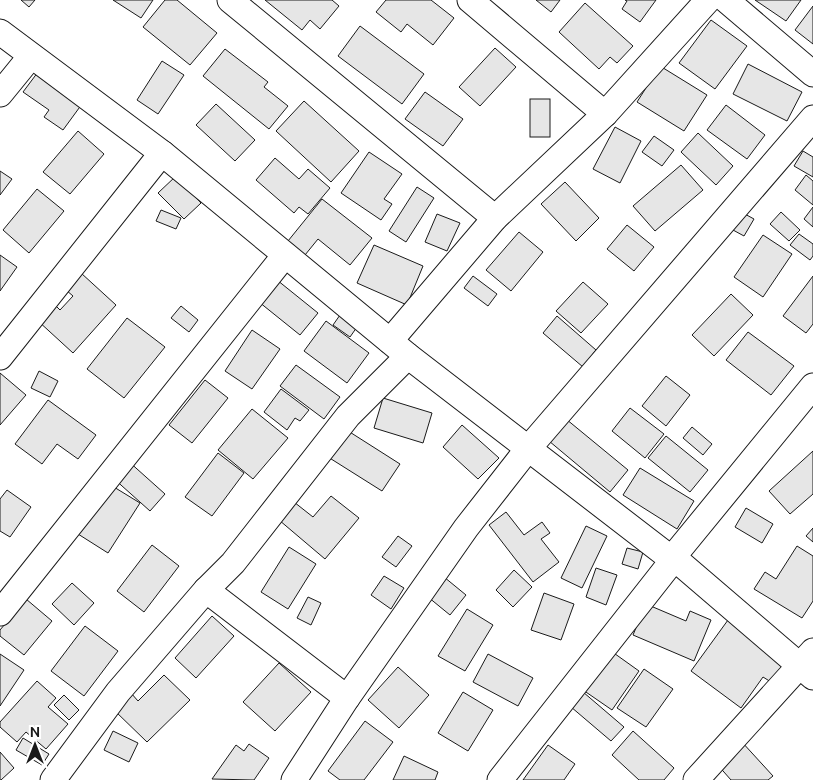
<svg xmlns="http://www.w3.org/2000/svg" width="813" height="780" viewBox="0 0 813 780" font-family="Ubuntu,sans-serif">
<rect width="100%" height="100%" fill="#fff"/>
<g fill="#e6e6e6" stroke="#1a1a1a">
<polygon points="21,0 35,0 29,7"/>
<polygon points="113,0 153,0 141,18"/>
<polygon points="165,0 177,0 217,33 190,65 143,27"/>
<polygon points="265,0 332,0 339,6 320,29 310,20 302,30"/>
<polygon points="386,0 431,0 454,18 433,45 407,24 401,32 376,12"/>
<polygon points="536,0 560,0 551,12"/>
<polygon points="625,0 656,0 640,22 622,9 627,1"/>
<polygon points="755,0 801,0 786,21"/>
<polygon points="585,3 633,46 617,63 610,57 599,69 559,32"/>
<polygon points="813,6 813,44 795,30"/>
<polygon points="711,20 747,46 715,89 679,63"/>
<polygon points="360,26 424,74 402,104 338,56"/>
<polygon points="495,48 516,67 480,106 459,87"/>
<polygon points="225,49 268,82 264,87 288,106 269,129 203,76"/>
<polygon points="162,61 184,75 158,114 137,100"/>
<polygon points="748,64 802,92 787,121 733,94"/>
<polygon points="660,66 707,95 684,131 637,102"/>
<polygon points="38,72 82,104 63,130 44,117 49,110 23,92"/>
<polygon points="425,92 463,119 443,146 405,119"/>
<rect x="530" y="99" width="20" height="38"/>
<polygon points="304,101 359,151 331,182 276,131"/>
<polygon points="216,104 255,140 235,161 196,125"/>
<polygon points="726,105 765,135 747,159 707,130"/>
<polygon points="615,127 641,141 620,183 593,169"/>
<polygon points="78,131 104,154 70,194 43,172"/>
<polygon points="698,133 733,166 716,185 681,152"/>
<polygon points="654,136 674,150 662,166 642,152"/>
<polygon points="803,151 813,157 813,177 794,166"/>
<polygon points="369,152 402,174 384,199 392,204 381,220 341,193"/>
<polygon points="275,158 299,179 308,169 330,188 308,214 299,207 294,213 256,180"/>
<polygon points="681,165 703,190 655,231 633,206"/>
<polygon points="0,171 12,179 0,195"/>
<polygon points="806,175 813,181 813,205 795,190"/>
<polygon points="176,176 201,203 184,219 158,193"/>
<polygon points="565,182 599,218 576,241 541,204"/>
<polygon points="417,187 434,198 406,242 389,231"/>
<polygon points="37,189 64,211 29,253 3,230"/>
<polygon points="322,199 372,238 350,265 318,239 305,255 288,241"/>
<polygon points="813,207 813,227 804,219"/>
<polygon points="161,210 181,218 176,229 156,221"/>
<polygon points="781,212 800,230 789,241 770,224"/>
<polygon points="743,213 754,219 744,236 733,230"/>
<polygon points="437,214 460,223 447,251 425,242"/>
<polygon points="627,225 654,247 634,271 607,249"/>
<polygon points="519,232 543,252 511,291 486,270"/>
<polygon points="799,234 813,244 813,256 810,260 790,245"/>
<polygon points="763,235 792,254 763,297 734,277"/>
<polygon points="374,245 423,266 407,305 357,283"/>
<polygon points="0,255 17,267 0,291"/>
<polygon points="81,273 116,305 73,353 37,320 53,303 60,310 73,296 66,290"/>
<polygon points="473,276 497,294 488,306 464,288"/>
<polygon points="813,276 813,324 806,333 783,316"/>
<polygon points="277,280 318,313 300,335 259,302"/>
<polygon points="583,282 608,304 581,333 556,311"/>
<polygon points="731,294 753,315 714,356 692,335"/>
<polygon points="181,306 198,320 189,332 171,318"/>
<polygon points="340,315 357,327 350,337 333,325"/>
<polygon points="557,316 596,350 583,367 543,333"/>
<polygon points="127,318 165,347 124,398 87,369"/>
<polygon points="326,321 369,353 347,383 304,351"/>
<polygon points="252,330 280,349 252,389 225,371"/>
<polygon points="748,332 794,366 771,395 726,360"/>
<polygon points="296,365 340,397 324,419 280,386"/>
<polygon points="39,371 58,381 50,397 31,388"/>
<polygon points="0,373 26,395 0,425"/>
<polygon points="666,376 690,395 666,426 642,406"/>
<polygon points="205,380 228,398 192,443 169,425"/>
<polygon points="281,389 309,410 300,421 295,418 287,430 264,412"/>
<polygon points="383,398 432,413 423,443 374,428"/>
<polygon points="48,400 96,435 78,459 57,444 42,464 15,444"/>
<polygon points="630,408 664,434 645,458 612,431"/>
<polygon points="252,409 288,438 253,479 218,450"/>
<polygon points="566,419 628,470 610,492 549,441"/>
<polygon points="462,425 499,458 478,479 443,447"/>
<polygon points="692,427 712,444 703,455 683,438"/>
<polygon points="345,429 400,464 382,491 328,457"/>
<polygon points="666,436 708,470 690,492 648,458"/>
<polygon points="813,451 813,494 790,514 769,491"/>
<polygon points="218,453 244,473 212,516 185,497"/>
<polygon points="127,460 165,494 150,511 112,477"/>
<polygon points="640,468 694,501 677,529 623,495"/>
<polygon points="109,484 140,503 108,553 78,534"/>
<polygon points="7,490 31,507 10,537 0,531 0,499"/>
<polygon points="331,496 359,518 325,559 279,520 294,502 313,517"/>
<polygon points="746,508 773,524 762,543 735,527"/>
<polygon points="506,512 524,535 542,522 550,533 541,539 559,562 533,582 489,525"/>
<polygon points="586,526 607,536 582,588 561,578"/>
<polygon points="813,528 813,542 806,536"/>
<polygon points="398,536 412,546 396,567 382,557"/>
<polygon points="152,545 179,566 144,612 117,591"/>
<polygon points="797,546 813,556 813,601 802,618 754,589 765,572 776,579"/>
<polygon points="289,547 316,564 288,609 261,592"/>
<polygon points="627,548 643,552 638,569 622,564"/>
<polygon points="596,568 617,575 606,605 586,597"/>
<polygon points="514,570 532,587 513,607 496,590"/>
<polygon points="384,576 404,588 391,609 371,595"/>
<polygon points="444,577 466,595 450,615 428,597"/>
<polygon points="72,583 94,603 74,625 52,604"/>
<polygon points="544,593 574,604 561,640 531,630"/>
<polygon points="308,597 321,603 311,625 297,618"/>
<polygon points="26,599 52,621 24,655 0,636 0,630"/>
<polygon points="646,604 686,621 690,611 711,620 694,661 633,635"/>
<polygon points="467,609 493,625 465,671 438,656"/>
<polygon points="212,616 234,636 196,678 175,658"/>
<polygon points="728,620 785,663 771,682 763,677 741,708 691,671"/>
<polygon points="85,626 118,651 84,696 51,671"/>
<polygon points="611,651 639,671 612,710 583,690"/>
<polygon points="0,654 24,670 0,706"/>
<polygon points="488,654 533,678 518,706 473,682"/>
<polygon points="279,663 311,692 275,731 243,702"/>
<polygon points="398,667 429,695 399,728 368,700"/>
<polygon points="644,669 673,689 646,727 617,708"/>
<polygon points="164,675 190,700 147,742 114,710 131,693 138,701"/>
<polygon points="37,681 56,698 48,707 68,724 46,749 26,732 17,742 0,727 0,722"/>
<polygon points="576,686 624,727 611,741 564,701"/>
<polygon points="463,692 493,710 468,751 438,733"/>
<polygon points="64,695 79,710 69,720 54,705"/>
<polygon points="365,721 393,742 364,780 340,780 328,771"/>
<polygon points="113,731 138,743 129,762 104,750"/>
<polygon points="633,731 674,768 664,780 639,780 612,755"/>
<polygon points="23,738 49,754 42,765 16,750"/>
<polygon points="741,741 773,776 768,780 731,780 716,763"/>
<polygon points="249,744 269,758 254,780 212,779 236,745 244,751"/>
<polygon points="548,745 575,764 564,780 523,780"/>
<polygon points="0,752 14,768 1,780 0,780"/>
<polygon points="404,756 438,772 435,780 393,780"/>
</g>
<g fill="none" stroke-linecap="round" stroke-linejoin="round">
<defs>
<g id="minor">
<polyline points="230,0 495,218"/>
<polyline points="470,0 605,114"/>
<polyline points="726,0 813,74"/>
<polyline points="0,32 162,153 408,356 673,560 673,557 813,677"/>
<polyline points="0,94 31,56"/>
<polyline points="390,341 495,218 605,114 708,0"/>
<polyline points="0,357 162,153"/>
<polyline points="673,557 813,386"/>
<polyline points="206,590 347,698 466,528 527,450 813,118"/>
<polyline points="0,613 285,255"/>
<polyline points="53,780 118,692 206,590 233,563 348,416 408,356"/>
<polyline points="294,780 347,698"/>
<polyline points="500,780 673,560"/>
<polyline points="696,780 813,651"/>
</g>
</defs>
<use href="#minor" stroke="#1a1a1a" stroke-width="27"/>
<use href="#minor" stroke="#fff" stroke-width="25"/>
</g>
<g transform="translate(35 745)" stroke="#ffffff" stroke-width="4" paint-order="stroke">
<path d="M0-4L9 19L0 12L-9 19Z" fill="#1a1a1a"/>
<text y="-8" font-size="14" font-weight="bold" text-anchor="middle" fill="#1a1a1a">N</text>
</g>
</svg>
